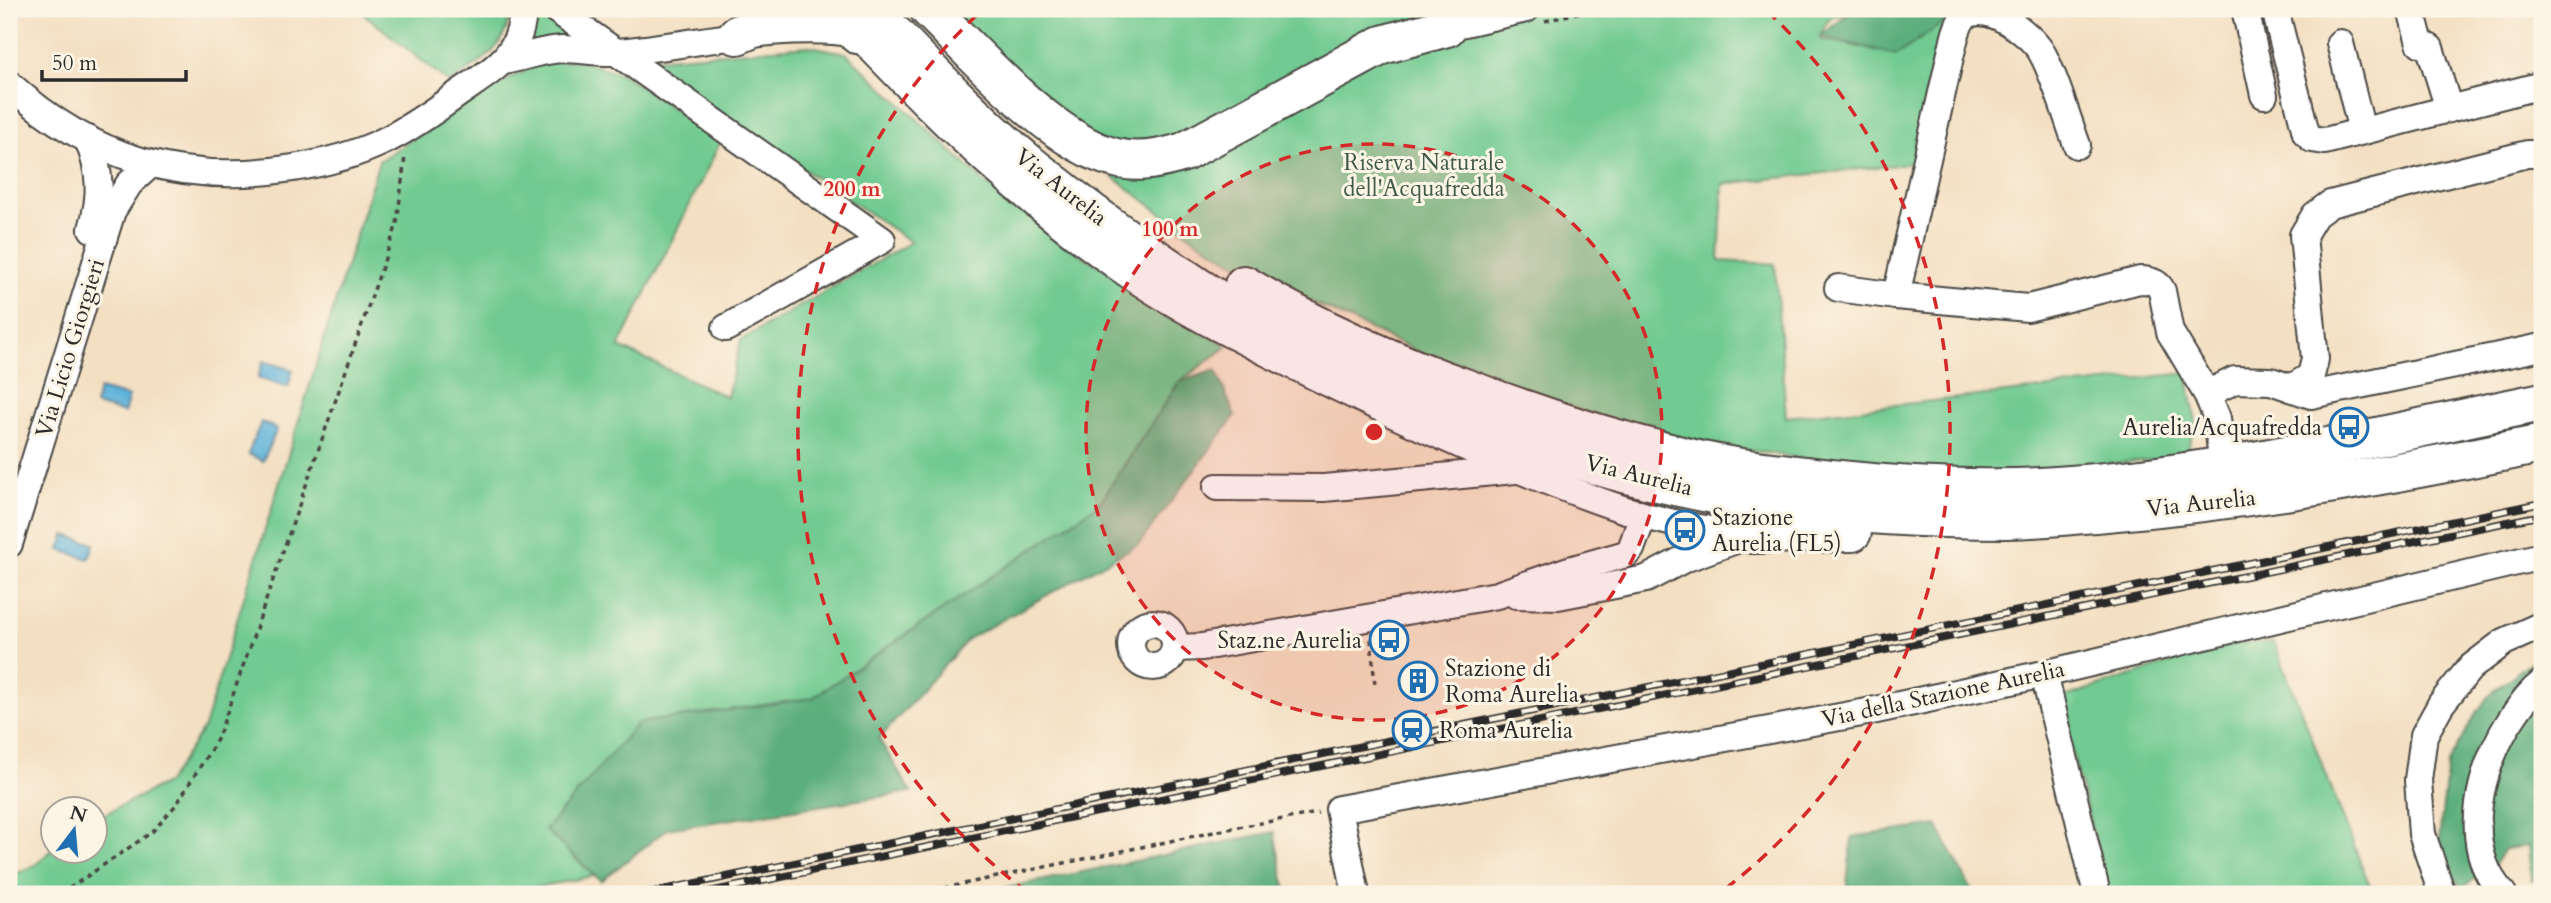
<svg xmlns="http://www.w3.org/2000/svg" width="2551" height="903" viewBox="0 0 2551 903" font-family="Cardo,serif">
<rect width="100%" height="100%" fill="#fcf5e5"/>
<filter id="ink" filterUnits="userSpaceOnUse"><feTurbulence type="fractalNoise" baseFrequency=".0143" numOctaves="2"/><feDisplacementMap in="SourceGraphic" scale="14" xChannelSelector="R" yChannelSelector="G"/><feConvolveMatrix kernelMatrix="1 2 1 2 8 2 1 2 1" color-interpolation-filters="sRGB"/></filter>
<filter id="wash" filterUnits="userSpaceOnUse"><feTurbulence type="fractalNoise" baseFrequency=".00686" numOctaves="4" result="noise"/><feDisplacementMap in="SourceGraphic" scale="28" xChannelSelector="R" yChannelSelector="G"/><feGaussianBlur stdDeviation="1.57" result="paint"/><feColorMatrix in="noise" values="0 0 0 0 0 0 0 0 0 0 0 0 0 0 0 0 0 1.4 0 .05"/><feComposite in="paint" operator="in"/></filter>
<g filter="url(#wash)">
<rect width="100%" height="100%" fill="#f3dfc2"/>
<g fill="#71ca91" stroke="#4e7a5e" stroke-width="2">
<path d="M 358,9 L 509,9 C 510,48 478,64 449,83 Z"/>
<polygon points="532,9 539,9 580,41 528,42"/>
<path d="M 942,9 L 1862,9 C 1838,21 1828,7 1820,39 L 1897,55 L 1945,21 L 1914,163 L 1723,184 L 1719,261 L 1775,264 L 1786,417 L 2187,373 L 2196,422 L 2185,457 L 1986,474 L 1804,459 L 1653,434 L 1459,371 L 1263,279 L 1195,239 L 1107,172 Z"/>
<polygon points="809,46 846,53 990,187 1073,250 1228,346 1179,382 1099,504 812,698 638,723 546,830 594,876 502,894 9,894 9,877 34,866 52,850 94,850 95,819 168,782 204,727 379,161 490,88 541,63 578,60 622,74 721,141 619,347 727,397 741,340 911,242 641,60"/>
<polygon points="2274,642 2373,894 2109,894 2058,699 2230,644"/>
</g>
<g fill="#5cae7b" stroke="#446c53" stroke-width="2">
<polygon points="1855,9 1963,9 1897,55 1820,36"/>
<polygon points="1216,370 1235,416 1139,544 968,639 879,739 911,792 667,829 601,881 545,830 638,723 812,698 1099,504 1179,382"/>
<polygon points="2542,653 2542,881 2531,880 2528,846 2504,849 2494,865 2462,888 2447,866 2439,840 2448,763 2474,717 2489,695"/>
<polygon points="1937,825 1974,894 1846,894 1852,837"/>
<polygon points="1274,832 1287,894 977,894"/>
</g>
<g fill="#5eb2da" stroke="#446e82" stroke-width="2">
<polygon points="263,361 293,370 288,387 258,378"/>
<polygon points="99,389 129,397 124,413 95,405"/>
<polygon points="261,422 277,429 263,461 248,454"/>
<polygon points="65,535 94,544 89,559 60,550"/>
</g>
</g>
<g filter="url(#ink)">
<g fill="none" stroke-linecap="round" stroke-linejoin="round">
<defs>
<g id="minor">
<polyline points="555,9 882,240 726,328"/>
<polyline points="2245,9 2264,95"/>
<polyline points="2275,9 2306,133 2312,139 2325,141 2542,85"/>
<polyline points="2411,9 2420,43 2430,48 2449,109"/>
<polyline points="1447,27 1526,9"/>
<polyline points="2340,43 2362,131"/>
<path d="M 504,61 C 524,57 542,50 562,49 C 580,49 598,53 616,52 C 694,46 778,21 857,34 C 940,122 1026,204 1126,273 C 1178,309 1235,337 1292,365 C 1356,397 1419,427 1484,455 C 1570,491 1658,530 1752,534"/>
<path d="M 9,84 C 91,159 184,186 293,168 C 324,163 355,155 384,141 C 409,129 433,112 455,96 C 490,71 522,57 523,9"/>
<path d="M 88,139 C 101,174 102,194 92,229"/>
<path d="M 1838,288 L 1896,296 L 2028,308 L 2140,280 C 2150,280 2158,282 2162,291 L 2170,332 L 2207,394 L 2217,418 L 2223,466"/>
<path d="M 1896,296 L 1951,53 C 1954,42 1956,26 1964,17 C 1987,0 2030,33 2042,53 C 2055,76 2067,118 2077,145"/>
<polyline points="2291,388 2311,376 2315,359 2303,235 2315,215 2330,204 2527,154 2542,154"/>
<polyline points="2207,394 2235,380 2271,381 2311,395 2542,347"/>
<polyline points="1217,487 1324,488 1515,470"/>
<polyline points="9,544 112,211 129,184 151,164"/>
<polyline points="1516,595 1558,596 1646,579 1684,559 1744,537"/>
<circle cx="1153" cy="645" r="22"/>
<polyline points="1175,648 1202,647 1497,595 1566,571 1626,554 1631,549 1643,516"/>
<polyline points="2044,674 2097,894"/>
<polyline points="1356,894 1339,809 1867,712 2044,674 2542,556"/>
<polyline points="2442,894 2422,834 2418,780 2424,735 2441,704 2470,668 2504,642 2542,625"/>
<path d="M 2503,894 C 2458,846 2480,764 2514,715 C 2523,702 2530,692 2542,683"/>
</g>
<g id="highway">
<polyline points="838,9 857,34"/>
<path d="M 870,9 C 923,64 975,120 1034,168 C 1099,220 1166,268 1237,312 C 1309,356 1389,392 1468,421 C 1517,440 1566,457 1616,471 C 1741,507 1877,519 2007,519 C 2043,519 2080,514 2117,511 C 2262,499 2399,473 2542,444"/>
<path d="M 929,9 C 974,53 1055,145 1116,158 C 1139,164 1162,159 1184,152 L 1382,45 L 1447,27"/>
<polyline points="737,35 760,25 781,9"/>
<path d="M 1244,285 C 1315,328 1392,362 1470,390 C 1541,417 1614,440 1689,458 C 1730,468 1773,472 1815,477 C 1900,487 1986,492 2071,485 C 2230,473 2386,434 2542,402"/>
<polyline points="1752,534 1852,532"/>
</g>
</defs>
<use href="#minor" stroke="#494642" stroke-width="30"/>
<use href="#highway" stroke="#494642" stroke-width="42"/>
<g stroke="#494642" stroke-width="3.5" stroke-dasharray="5 5" stroke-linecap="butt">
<polyline points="1545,21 1593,9"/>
<polyline points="1371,639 1375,686"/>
<polyline points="61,894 152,832 176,805 218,738 397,224 405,156"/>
<polyline points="915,894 1238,827 1318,813"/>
</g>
<use href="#minor" stroke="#fff" stroke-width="26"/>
<use href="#highway" stroke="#fff" stroke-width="38"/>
<defs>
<g id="rail">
<polyline points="644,894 2542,503"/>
<polyline points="699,894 2542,515"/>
</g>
</defs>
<use href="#rail" stroke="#2b2b2b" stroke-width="8"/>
<use href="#rail" stroke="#fcf5e5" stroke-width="5" stroke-dasharray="16" stroke-linecap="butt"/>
</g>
</g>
<circle cx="1374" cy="432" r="288" fill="#d62828" fill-opacity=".12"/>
<g fill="none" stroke="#d62828" stroke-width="3.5" stroke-dasharray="12 9">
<circle cx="1374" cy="432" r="288"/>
<path d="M1027 892A576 576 0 0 1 981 11M1767 11A576 576 0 0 1 1721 892"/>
</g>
<defs>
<symbol id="bus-ring" viewBox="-11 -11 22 22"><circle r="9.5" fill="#fcf5e5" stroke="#1f6fb2" stroke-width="1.5"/><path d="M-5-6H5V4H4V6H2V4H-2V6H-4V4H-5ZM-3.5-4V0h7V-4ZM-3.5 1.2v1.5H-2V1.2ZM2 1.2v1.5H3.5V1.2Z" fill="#1f6fb2"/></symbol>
<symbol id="building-ring" viewBox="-11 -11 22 22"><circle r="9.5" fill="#fcf5e5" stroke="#1f6fb2" stroke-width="1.5"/><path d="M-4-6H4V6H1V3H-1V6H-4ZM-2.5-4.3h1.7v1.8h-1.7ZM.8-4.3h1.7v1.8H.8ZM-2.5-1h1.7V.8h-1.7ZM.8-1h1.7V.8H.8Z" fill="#1f6fb2"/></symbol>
<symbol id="station-ring" viewBox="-11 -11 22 22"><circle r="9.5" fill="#fcf5e5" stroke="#1f6fb2" stroke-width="1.5"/><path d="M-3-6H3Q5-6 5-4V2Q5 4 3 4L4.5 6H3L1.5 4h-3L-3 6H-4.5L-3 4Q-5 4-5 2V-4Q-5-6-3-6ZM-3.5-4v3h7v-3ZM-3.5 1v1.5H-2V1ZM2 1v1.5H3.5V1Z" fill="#1f6fb2"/></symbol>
</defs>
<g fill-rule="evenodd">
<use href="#bus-ring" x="2327" y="405" width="44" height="44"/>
<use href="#bus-ring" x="1663" y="508" width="44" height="44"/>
<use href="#bus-ring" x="1367" y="618" width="44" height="44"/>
<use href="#building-ring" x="1396" y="659" width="44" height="44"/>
<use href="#station-ring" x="1390" y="708" width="44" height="44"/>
</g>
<g text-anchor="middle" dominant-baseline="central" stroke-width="6" stroke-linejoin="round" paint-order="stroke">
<g font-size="23" fill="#405b4a" stroke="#fcf5e5">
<text x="1424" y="162">Riserva Naturale<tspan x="1424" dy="26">dell'Acquafredda</tspan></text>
</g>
<g font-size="23" fill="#2b2b2b" stroke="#fcf5e5">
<text transform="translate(1061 187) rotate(38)">Via Aurelia</text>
<text transform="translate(70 348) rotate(-73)">Via Licio Giorgieri</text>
<text transform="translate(1639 475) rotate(14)">Via Aurelia</text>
<text transform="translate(2201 503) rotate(-6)">Via Aurelia</text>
<text transform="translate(1943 694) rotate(-12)">Via della Stazione Aurelia</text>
</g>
<g font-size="23" fill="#2b2b2b" stroke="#fcf5e5" text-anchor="start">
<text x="2322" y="427" text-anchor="end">Aurelia/Acquafredda</text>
<text x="1712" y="517">Stazione<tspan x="1712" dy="26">Aurelia (FL5)</tspan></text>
<text x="1362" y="640" text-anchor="end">Staz.ne Aurelia</text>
<text x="1445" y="668">Stazione di<tspan x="1445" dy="26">Roma Aurelia</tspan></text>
<text x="1439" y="730">Roma Aurelia</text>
</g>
</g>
<circle cx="1374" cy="432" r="10" fill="#d62828" stroke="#fcf5e5" stroke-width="3.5"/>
<g font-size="21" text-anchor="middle" font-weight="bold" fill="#d62828" stroke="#fcf5e5" stroke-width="6" stroke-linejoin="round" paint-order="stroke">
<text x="852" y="196">200 m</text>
<text x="1170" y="236">100 m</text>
</g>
<rect width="2551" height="903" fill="none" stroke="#fcf5e5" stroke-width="35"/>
<g transform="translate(74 830) rotate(16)"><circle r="33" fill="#fcf5e5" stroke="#a8a49b" stroke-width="2"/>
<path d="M0-5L12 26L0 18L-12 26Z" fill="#1f6fb2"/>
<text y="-10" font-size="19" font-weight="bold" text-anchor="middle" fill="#2b2b2b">N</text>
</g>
<path d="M42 70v10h144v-10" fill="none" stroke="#2b2b2b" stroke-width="3.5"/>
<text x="52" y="70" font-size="21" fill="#2b2b2b" stroke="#fcf5e5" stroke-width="5" paint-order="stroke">50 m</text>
</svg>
